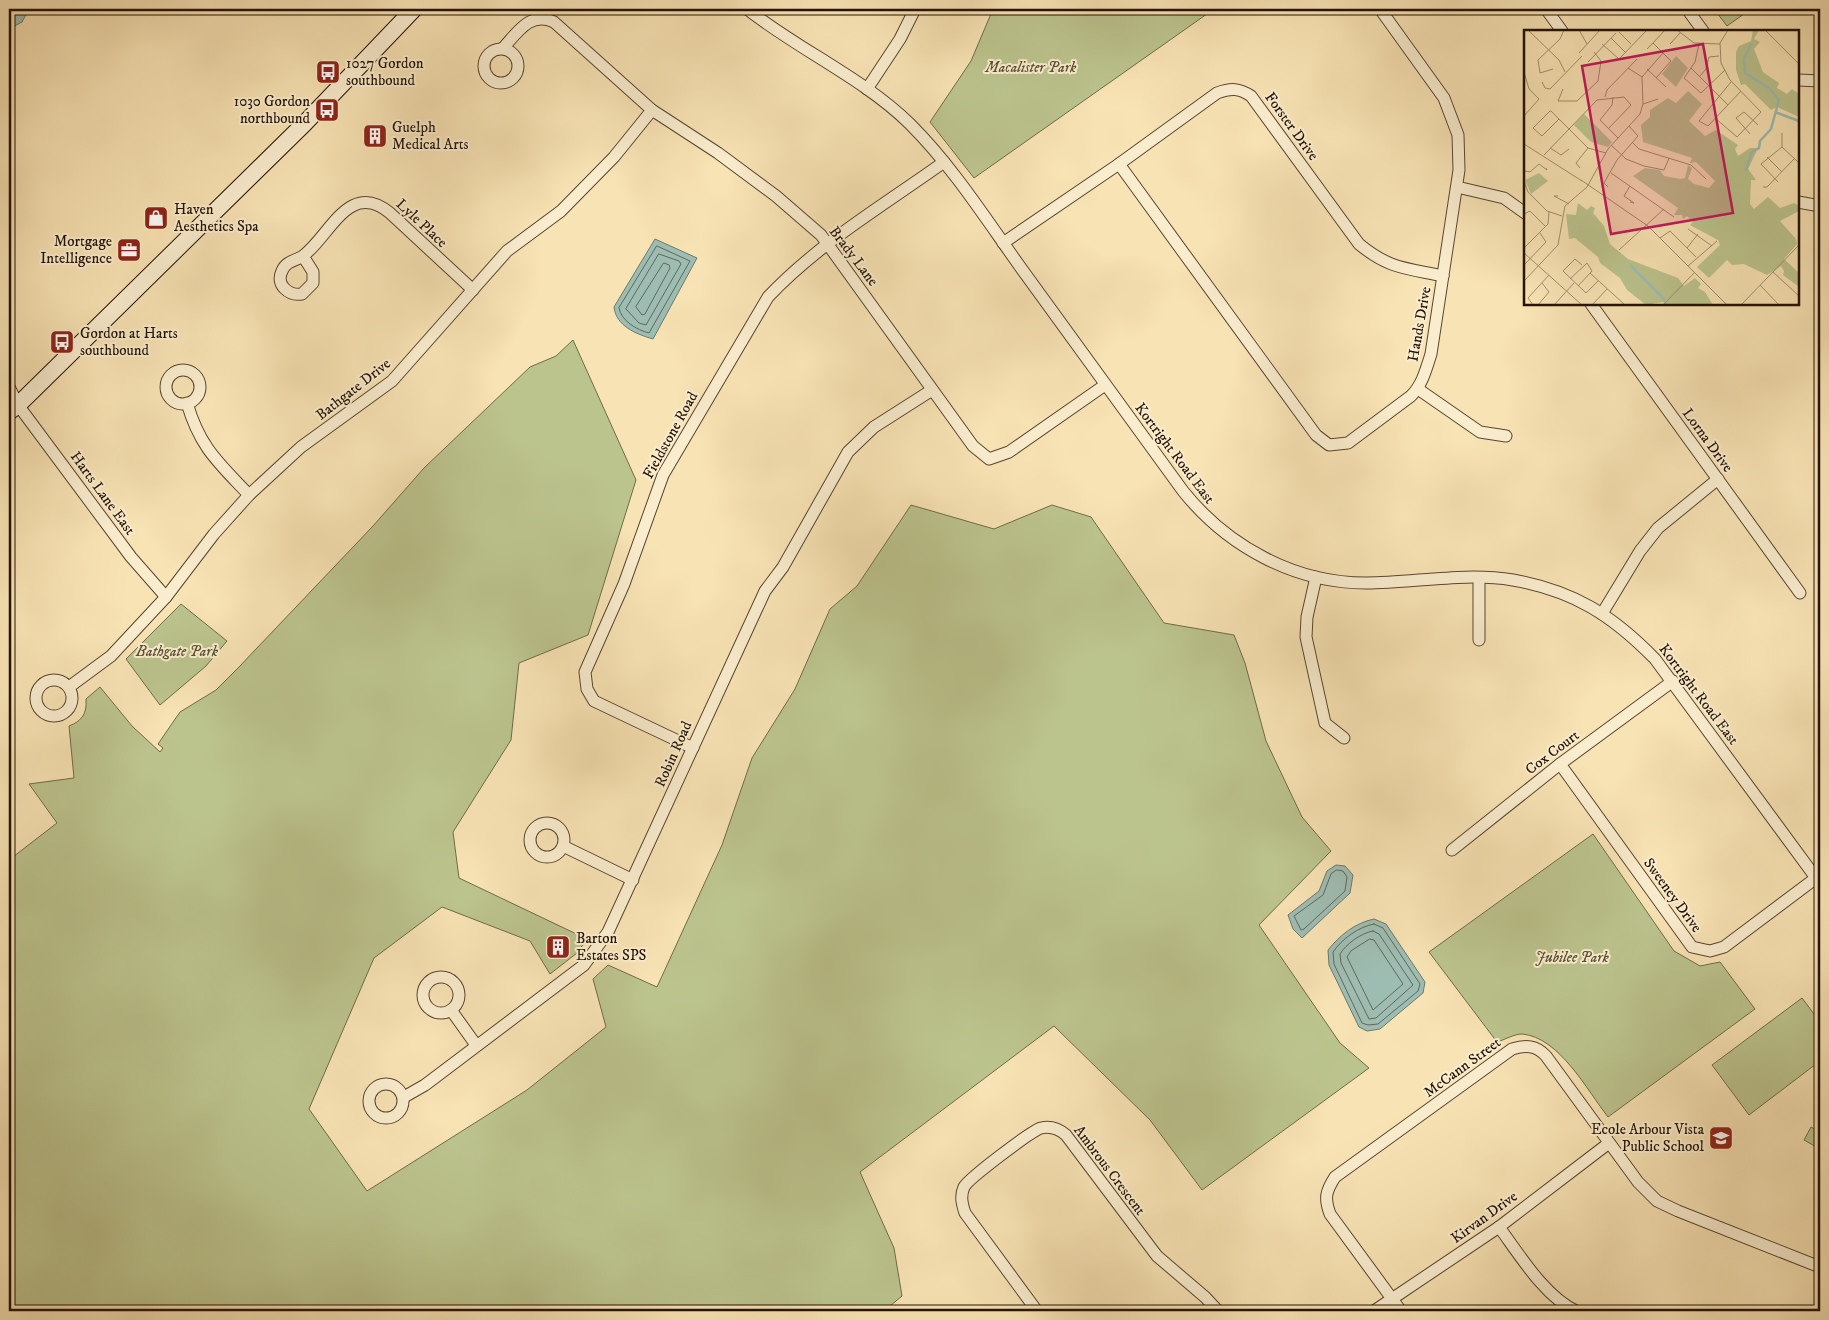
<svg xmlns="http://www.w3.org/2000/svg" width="1829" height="1320" viewBox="0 0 1829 1320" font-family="'IM FELL DW Pica',serif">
	<rect width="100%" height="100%" fill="#f8e3b4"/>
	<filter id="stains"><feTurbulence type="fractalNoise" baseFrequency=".004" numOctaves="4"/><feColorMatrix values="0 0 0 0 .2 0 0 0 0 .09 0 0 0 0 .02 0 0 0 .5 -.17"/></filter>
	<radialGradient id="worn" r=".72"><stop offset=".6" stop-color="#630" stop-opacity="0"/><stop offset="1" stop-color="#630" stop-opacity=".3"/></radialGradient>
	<g fill="#bcc48e" stroke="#706b48">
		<polygon points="993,9 1214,9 974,178 930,122 971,61"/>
		<polygon points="1714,9 1751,9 1727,26"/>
		<path d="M573,340L636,480L588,635L519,663L511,740L453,832L459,878L587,939L577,953L550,974L530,941L442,907L374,958L309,1109L367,1191L527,1090L606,1027L593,979L608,965L657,987L722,845L752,758L795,689L830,609L857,586L911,505L994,529L1052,505L1091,517L1164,623L1234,635L1245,663L1266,741L1302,817L1331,851L1259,925L1340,1043L1369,1068L1202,1190L1150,1120L1054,1026L860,1172L894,1248L902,1296L884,1311H9V860L57,823L29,784L74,778L69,726C82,721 87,714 86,699L100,687L132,726L160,752L163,748L158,744L180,712L216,690L238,668L373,526L424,468L530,367L556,356Z"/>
		<polygon points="181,604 227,641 206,666 160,705 126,659"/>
		<path d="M1593,834L1674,951L1700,966L1720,962L1755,1009L1608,1117C1587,1090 1559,1037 1522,1034C1514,1034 1504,1040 1497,1042L1429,952Z"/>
		<polygon points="1802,998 1820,1022 1820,1061 1749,1115 1712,1065"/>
		<polygon points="1811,1127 1820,1132 1820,1149 1804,1140"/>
	</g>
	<g fill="#9ebdb2" stroke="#6d796c">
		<polygon points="9,9 29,9 22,22 9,29"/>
		<path d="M655,239L697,258L653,339C636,334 616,326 614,307Z"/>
		<polygon points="1336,865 1345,866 1353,875 1350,893 1302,938 1293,929 1288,915 1319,891 1327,871"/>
		<path d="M1374,919L1386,924L1425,982L1423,993L1380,1029L1367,1031L1359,1027L1329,965L1328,950C1340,935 1355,923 1374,919Z"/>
	</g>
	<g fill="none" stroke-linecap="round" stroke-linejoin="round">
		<g stroke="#60685a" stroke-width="1">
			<path d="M657,246L690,261L649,333C637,330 621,321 619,308Z"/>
			<polygon points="659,254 679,261 681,264 646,325 639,323 626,309"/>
			<polygon points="664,263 669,265 670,268 645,314 642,315 636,307"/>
			<polygon points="1337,870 1343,871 1347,877 1345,891 1304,929 1301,930 1294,916 1323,895 1331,874"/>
			<path d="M1374,924L1383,928L1420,984L1418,991L1378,1024L1368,1025L1362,1023L1334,964L1333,952C1342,939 1358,927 1374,924Z"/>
			<path d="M1373,931L1379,934L1413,985L1376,1018L1369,1019L1341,963L1340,954C1346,944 1361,933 1373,931Z"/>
			<polygon points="1370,939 1374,940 1403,984 1373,1010 1347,957 1351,951"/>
		</g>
		<defs>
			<g id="minor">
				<path d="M747,9C799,50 863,78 910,124C953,167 986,219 1021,268C1075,342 1129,417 1183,491C1227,546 1294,583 1366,583C1414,583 1464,572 1513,580C1574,591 1612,615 1655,659L1816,878"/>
				<polyline points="1546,9 1562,31"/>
				<polyline points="1687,9 1703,31"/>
				<path d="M503,48C518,32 530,11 554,22L652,110L718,153L776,196L821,235L973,446L989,459L1009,452L1105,385"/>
				<circle cx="501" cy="66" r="17"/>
				<polyline points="1798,80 1820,81"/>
				<polyline points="867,89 900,39 915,9"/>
				<path d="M1119,164L1316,435L1329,445L1348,443L1411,396C1422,385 1426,370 1431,354L1459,170L1458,135L1444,98L1380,9"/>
				<polyline points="1457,187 1504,198 1525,213"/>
				<polyline points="1798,202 1820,206"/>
				<path d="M1003,243L1119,164L1217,93C1231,88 1239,88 1251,96L1359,244C1389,269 1406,268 1443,276"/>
				<path d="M303,256L313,272V283L302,294C289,296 275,285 282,271C286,261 295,261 303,256C330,236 349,179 390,213L473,290"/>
				<polyline points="1591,304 1800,593"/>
				<circle cx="183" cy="387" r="17"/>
				<polyline points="9,387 18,405 131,557 166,597"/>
				<polyline points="1418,389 1480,432 1506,436"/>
				<path d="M187,403C200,448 219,463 249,495"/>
				<polyline points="1316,577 1307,617 1306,637 1325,723 1344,738"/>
				<polyline points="1603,612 1640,551 1658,528 1718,479"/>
				<polyline points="1479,640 1479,578"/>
				<circle cx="54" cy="698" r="18"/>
				<polyline points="69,687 111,656 166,597 214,534 249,495 301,447 392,381 507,251 561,211 614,157 652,110"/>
				<path d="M693,748L594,701L587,689L585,672L624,584L663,475L768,297C819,243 884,205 944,162"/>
				<polyline points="1560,764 1692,947 1710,951 1724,947 1820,875"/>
				<circle cx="547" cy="840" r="17"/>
				<polyline points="563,846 633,880"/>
				<polyline points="1452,850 1560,764 1673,681"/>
				<circle cx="441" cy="995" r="18"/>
				<polyline points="451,1010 476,1045"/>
				<circle cx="386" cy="1101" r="17"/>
				<polyline points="404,1097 425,1085 584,965 608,932 765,591 783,567 848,452 874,427 932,390"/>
				<path d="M1499,1227C1519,1254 1545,1297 1576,1311"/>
				<path d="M1037,1311L965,1213C962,1204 960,1196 964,1187C968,1179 1031,1131 1041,1128C1050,1126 1059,1129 1066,1135L1157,1256L1205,1297L1218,1311"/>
				<polyline points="1374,1311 1499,1227 1609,1143"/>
				<path d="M1401,1311L1330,1214C1324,1198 1326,1191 1335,1177L1512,1049C1526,1045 1536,1045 1546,1056L1638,1182L1657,1201L1678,1211L1820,1267"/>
			</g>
			<polyline id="secondary" points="9,412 18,405 305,123 414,9"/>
		</defs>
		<use href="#minor" stroke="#58462f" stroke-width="13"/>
		<use href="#secondary" stroke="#231203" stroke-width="18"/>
		<use href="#minor" stroke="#faedce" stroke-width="11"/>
		<use href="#secondary" stroke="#faedce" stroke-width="16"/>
	</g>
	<defs>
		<symbol id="bus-square" viewBox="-11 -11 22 22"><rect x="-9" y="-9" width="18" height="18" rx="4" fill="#8f2418" stroke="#faedce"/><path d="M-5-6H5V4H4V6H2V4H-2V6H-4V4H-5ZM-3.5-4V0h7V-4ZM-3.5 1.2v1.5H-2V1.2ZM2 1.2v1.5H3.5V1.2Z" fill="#fff"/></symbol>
		<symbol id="building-square" viewBox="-11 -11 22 22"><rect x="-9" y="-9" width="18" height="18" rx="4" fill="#8f2418" stroke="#faedce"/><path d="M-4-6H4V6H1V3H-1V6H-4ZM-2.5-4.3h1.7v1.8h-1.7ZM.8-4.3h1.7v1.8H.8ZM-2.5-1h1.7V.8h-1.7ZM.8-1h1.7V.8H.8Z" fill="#fff"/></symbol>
		<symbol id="shop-square" viewBox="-11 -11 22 22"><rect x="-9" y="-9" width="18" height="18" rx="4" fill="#8f2418" stroke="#faedce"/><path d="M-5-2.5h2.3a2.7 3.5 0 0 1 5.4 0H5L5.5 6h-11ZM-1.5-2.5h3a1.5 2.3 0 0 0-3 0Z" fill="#fff"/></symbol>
		<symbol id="office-square" viewBox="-11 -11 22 22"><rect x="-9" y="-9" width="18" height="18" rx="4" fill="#8f2418" stroke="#faedce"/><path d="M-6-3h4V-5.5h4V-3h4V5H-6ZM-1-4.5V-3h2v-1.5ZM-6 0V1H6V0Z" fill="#fff"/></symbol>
		<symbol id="school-square" viewBox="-11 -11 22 22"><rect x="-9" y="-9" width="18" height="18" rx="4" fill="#8f2418" stroke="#faedce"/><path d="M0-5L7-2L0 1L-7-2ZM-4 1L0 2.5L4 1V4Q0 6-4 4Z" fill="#fff"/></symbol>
	</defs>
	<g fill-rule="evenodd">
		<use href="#bus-square" x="314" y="58" width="28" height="28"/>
		<use href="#bus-square" x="313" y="96" width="28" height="28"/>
		<use href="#building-square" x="361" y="122" width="28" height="28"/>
		<use href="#shop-square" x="142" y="204" width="28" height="28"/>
		<use href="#office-square" x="115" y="236" width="28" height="28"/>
		<use href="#bus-square" x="48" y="328" width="28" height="28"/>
		<use href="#building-square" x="544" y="933" width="28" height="28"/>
		<use href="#school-square" x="1707" y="1124" width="28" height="28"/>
	</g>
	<g text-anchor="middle" stroke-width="4" stroke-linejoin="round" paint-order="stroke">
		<g font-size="15" fill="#231203" stroke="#faedce" text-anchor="start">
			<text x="346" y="68">1027 Gordon<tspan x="346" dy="17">southbound</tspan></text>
			<text x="310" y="106" text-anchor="end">1030 Gordon<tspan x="310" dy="17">northbound</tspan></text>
			<text x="392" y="132">Guelph<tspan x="392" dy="17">Medical Arts</tspan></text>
			<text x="174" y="214">Haven<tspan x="174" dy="17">Aesthetics Spa</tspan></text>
			<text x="112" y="246" text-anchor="end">Mortgage<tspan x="112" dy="17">Intelligence</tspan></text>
			<text x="80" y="338">Gordon at Harts<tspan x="80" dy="17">southbound</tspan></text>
			<text x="576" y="943">Barton<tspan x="576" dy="17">Estates SPS</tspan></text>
			<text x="1704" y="1134" text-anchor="end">Ecole Arbour Vista<tspan x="1704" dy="17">Public School</tspan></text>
		</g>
		<g font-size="15" font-style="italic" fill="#595034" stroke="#faedce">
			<text x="1031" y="72">Macalister Park</text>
			<text x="177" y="656">Bathgate Park</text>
			<text x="1572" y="962">Jubilee Park</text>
		</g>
		<g font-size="15" fill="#231203" stroke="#faedce">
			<text transform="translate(1292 126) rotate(54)" y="5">Forster Drive</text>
			<text transform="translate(422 223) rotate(43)" y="5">Lyle Place</text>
			<text transform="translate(854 256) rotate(53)" y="5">Brady Lane</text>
			<text transform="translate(1419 324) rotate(-80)" y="5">Hands Drive</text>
			<text transform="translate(353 389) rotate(-38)" y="5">Bathgate Drive</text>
			<text transform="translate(670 435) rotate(-61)" y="5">Fieldstone Road</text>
			<text transform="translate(1708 440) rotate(54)" y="5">Lorna Drive</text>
			<text transform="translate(1175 453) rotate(53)" y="5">Kortright Road East</text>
			<text transform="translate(103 493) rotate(54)" y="5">Harts Lane East</text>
			<text transform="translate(1699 694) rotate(53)" y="5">Kortright Road East</text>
			<text transform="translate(1552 752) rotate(-37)" y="5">Cox Court</text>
			<text transform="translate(673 754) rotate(-66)" y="5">Robin Road</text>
			<text transform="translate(1673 895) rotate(54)" y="5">Sweeney Drive</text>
			<text transform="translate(1462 1067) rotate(-36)" y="5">McCann Street</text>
			<text transform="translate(1110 1170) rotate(53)" y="5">Ambrous Crescent</text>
			<text transform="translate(1484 1217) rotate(-36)" y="5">Kirvan Drive</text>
		</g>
	</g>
	<g transform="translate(1524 30)">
		<rect width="275" height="275" fill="#f8e3b4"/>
		<path d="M229,0H235L230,9L236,12L230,19L239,42L255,53L253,58L263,64L268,59L275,64V87L253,77L247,80L221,54L217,55L212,40V22L215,16L227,11ZM152,26L164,38L152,57L138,44ZM164,61L178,74L165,91L181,106L192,100L214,115L211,119L214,126L226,118H234L224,139L232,150H227L226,174L230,179L244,167L256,178L270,173L275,176V181L256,191L272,209L273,214L260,229L275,243V257L259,245L260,241L257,236L243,245L220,234L208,235L203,230L185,248L173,237L196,215L194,210L166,195L169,192L163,186L159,189L158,185H150L154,178L109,146L121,138L136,140L140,146L157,149L161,148L164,135L168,138L164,149L170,154L185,158L191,151L172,132L166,133L168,128L119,112L117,95L126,87V80L144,68L152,73ZM60,84L88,112L84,117L67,112L50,95ZM15,143L24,151L7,164L1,150ZM54,173L63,180L67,176L71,178L69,183L80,196L86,214L104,229L154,248L160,256L171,248L177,254L174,258L181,262L189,275H141L139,272L122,275L103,260L96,248L76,233L74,227L51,208L45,209L42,184L52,185Z" fill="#bcc48e"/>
		<path fill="none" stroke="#9ebdb2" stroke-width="2.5" d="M251,82L275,91M222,141L227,123L235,118L236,111L247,99L255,70L245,58L221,43L220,29L227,14M106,235L141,270"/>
		<path fill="none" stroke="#a38f6d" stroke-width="1" d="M4,0L35,30L41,42M55,0L63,14M153,0L170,13L196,14M241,0L275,34M95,2L107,14M87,8L101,22M149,11L146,14L156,3M129,13L141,0M78,14L95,29L123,0M175,14L171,32L160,48L177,63L201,40M123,19L129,13L147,31L132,48M55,23L76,0M64,32L92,3M104,38L118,47M167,38L204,75M29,39L16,43L14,30L36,9L40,0M123,39L142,57M0,42L5,59L15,69L0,86M176,46L182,39L185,27L195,26M18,52L21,58L26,59L58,26M207,52L175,91L184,96L217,61M39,59L34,71H53L74,51L77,31L70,22M81,67L83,60L113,29M89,67L88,75L76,90L94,108M119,74L134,69M191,88L213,107L237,82L206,50L197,33L196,13L204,0M35,89L18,106L9,98L26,81H27L64,118L82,123M226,104L212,88L220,82L234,95M108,112L115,119L167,135L182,149M0,114L58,151M87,115L102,129L120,136L140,140L145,128M258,117L274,132M26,118L37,125L45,119M20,125L73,70L100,67L107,75L84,99M243,127L258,142M56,138L52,133L64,118M1,141L6,142L15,134L23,140L22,138M87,143L150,187M57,150L124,196L203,275M0,151L4,162L23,181L38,186M254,152L237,134L258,117V103M84,157L80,153L93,130L114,106L105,96M239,157H243L270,129M34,166H30L45,174M106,172L110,173L100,166L106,156M0,184L6,181L22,197M164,199L188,216M136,208L146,201L172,227M0,218L24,194L25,182M163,218L174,204M95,220L140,179M0,223L58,275M0,235L22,212L16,203M58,235L51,229L39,241L62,263L74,251M164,236L193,211M249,242L275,266M66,243L101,275M46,249L63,233L68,241L54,256M0,251L34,215L41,176L63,157L84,119L116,84L119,74L118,47L139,23M236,255L255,275M9,275L4,268L25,245M14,275L25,262L18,253M30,275L50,253M68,275L83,259M139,275L170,243M217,275L275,215"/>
		<path fill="#c2185b" fill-opacity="0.15" stroke="#c2185b" stroke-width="2.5" d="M179,14L209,183L87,204L58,36Z"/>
		<rect width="275" height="275" fill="none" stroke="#231203" stroke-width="2.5"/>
	</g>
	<rect width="1829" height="1320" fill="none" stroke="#f8e3b4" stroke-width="30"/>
	<rect x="10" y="10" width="1809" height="1300" fill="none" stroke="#231203" stroke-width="2.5"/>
	<rect x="15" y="15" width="1799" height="1290" fill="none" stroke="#231203"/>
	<rect width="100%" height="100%" filter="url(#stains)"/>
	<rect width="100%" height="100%" fill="url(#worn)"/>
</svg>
